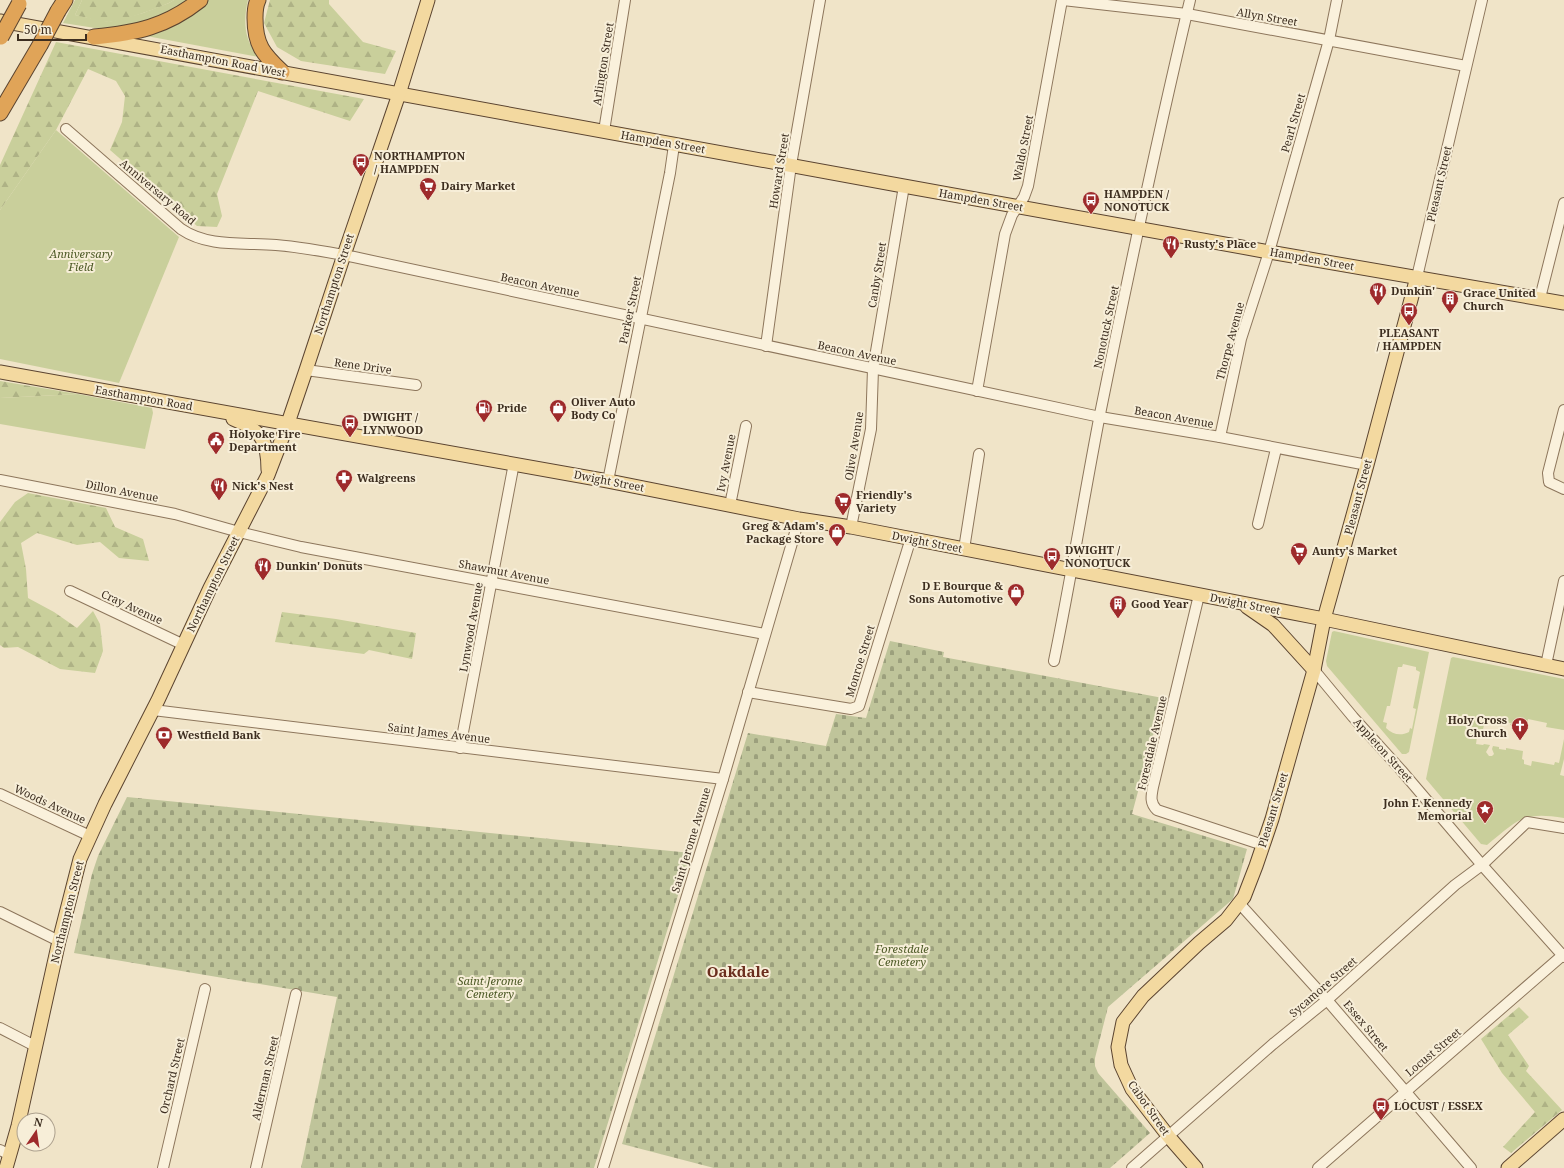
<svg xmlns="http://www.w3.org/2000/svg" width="1564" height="1168" viewBox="0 0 1564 1168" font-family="'Noto Serif',serif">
	<defs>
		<pattern id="forest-firs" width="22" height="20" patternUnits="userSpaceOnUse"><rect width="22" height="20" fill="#c9cf9b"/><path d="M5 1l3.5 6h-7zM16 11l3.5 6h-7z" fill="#aeb285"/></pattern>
		<pattern id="cemetery-stones" width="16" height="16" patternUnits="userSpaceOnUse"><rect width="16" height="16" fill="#bfc49a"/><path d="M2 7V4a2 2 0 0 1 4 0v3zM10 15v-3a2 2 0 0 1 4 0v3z" fill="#9ca07d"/></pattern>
	</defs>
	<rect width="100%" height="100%" fill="#f0e4c8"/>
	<g fill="#c9cf9b" fill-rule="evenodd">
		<polygon points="75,0 82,0 75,15 109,22 143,13 169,3 174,0 191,0 161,18 118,29 95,28 63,23"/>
		<path d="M207,0H248C243,21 244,41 259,57L141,35Z"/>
		<polygon points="56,130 179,237 119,383 0,359 0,210"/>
		<polygon points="78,394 152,408 153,413 145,449 0,424 0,398"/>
		<path d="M1334,631L1429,652L1409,752L1406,754H1402L1327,666L1326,661L1332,632ZM1403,664L1416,667V670L1420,672L1413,708L1416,709L1412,729L1410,728L1409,732C1401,736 1393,735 1386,728L1387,723L1383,722L1387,706H1390L1398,667H1402Z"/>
		<path d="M1453,657L1564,679V730L1546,727L1547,723L1528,719L1526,728L1510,725L1511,723L1504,722L1503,724L1488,721V718L1482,717L1480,724L1484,725L1481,738L1477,737L1476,744L1483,745L1484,744L1490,745L1486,752L1489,756H1492L1494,754L1492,749L1493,746L1499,747V749L1506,750V748L1523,751L1522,759L1524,760V764L1531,766L1532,761L1554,765L1555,762L1559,763L1564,739V759L1560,775L1564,776V818C1522,811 1518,820 1487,845L1481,844L1426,779L1451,658Z"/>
	</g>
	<g fill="url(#forest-firs)">
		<path d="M82,0H174C164,7 121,21 109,22C100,22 85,17 75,15Z"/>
		<polygon points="270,0 329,0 329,4 363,42 396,51 385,74 301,61 277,47 264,23"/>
		<polygon points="56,42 364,99 350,121 258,91 217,194 222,216 217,227 197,226 110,150 122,122 125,96 116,81 88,69 56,130 0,210 0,165"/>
		<polygon points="0,381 78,394 0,398"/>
		<polygon points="28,493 106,508 115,527 143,539 149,561 119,558 100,542 77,545 37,533 21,543 26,569 28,598 54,612 77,628 93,611 100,624 103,651 95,673 60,669 18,647 4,648 0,645 0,522 15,502"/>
		<polygon points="282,612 336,619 416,633 412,659 369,650 364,654 275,642"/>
		<polygon points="1519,1007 1529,1017 1508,1035 1529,1066 1526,1071 1562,1110 1511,1153 1503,1147 1535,1112 1502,1073 1481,1039"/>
	</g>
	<g fill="url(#cemetery-stones)">
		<polygon points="890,641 944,652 943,657 1163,698 1132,814 1247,849 1233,899 1108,1007 1095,1058 1095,1066 1098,1073 1150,1133 1110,1168 714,1168 622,1144 748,733 826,746 836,714 866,718"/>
		<polygon points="127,797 691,853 594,1168 301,1168 337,997 74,953 92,874 98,856"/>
	</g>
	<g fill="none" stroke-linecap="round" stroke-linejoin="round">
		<defs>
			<g id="minor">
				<polyline points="1063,0 1187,14 1466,66"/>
				<path d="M66,129L181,229C209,248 244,242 276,245C302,247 328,252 354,257L1100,417L1220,437L1367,465"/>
				<polyline points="604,131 625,0"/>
				<polyline points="1417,277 1482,0"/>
				<polyline points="1540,298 1564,203"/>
				<polyline points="766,346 791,165 820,0"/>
				<polyline points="306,370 416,385"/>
				<polyline points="977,391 1005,234 1012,215 1024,197 1028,186 1062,0"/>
				<polyline points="1564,410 1548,473 1549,482 1564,489"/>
				<polyline points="1220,437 1241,339 1269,252 1329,40 1337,0"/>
				<polyline points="0,480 175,514 239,532 301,547 765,634"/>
				<polyline points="608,481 670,173 674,145"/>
				<polyline points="730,505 746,426"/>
				<polyline points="1258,524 1276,449"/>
				<polyline points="851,527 871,429 873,369 904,186"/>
				<polyline points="964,549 979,454"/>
				<polyline points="70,591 184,645"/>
				<path d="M1199,595L1153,787C1151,797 1150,803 1157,810L1263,845"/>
				<path d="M1054,661C1071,579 1084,496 1100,414C1128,276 1157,138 1190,0"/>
				<polyline points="1546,665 1564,581"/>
				<polyline points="1314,670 1353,717 1401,770 1482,865 1564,957"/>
				<polyline points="748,692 851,709 859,706 911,538"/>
				<polyline points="153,710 723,779"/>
				<polyline points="460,748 514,463"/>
				<polyline points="0,794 90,836"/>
				<polyline points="1239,903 1327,1000 1471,1168"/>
				<polyline points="0,912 59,941"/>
				<polyline points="0,1028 35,1046"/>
				<polyline points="0,1150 10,1155"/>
				<polyline points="163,1168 205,989"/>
				<polyline points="256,1168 296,994"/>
				<polyline points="603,1168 723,779 799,519"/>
				<polyline points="1132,1168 1273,1044 1327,1000 1455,885 1482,865 1527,822 1564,828"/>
				<polyline points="1318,1168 1564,954"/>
			</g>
			<g id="major">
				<polyline points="0,21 898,185 1269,252 1564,303"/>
				<polyline points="0,372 608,481 799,519 851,527 1324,619 1564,669"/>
				<path d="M233,419C261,430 268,440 268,470"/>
				<polyline points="1247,607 1273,625 1314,670"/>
				<polyline points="6,1168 18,1126 59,941 80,859 105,804 158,700 210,588 268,475 288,423 306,370 344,255 399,94 428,0"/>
				<polyline points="1196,1168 1169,1137 1132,1089 1121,1065 1118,1047 1123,1022 1143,996 1199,943 1226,920 1244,897 1256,866 1272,819 1314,670 1324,619 1367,465 1417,277"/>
				<polyline points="1508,1168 1564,1119"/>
			</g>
			<g id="highway">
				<path d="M258,0C255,6 255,12 255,18C255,45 263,54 282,72"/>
				<polyline points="58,11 65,0"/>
				<path d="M94,37C136,33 166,27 200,0"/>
				<polyline points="0,113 40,45"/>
			</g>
		</defs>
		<use href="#minor" stroke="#8d765c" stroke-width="12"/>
		<use href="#major" stroke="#5b4430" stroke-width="15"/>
		<use href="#highway" stroke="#5b4430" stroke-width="17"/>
		<use href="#minor" stroke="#faf1dc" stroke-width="10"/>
		<use href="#major" stroke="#f3d9a0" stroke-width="13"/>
		<use href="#highway" stroke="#e0a458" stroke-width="15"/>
		<defs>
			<g id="highway-bridge">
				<polyline points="1,37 19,4"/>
				<polyline points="40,45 58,11"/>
			</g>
		</defs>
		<use href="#highway-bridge" stroke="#5b4430" stroke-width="17" stroke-linecap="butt"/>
		<use href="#highway-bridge" stroke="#e0a458" stroke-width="15"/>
	</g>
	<defs>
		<symbol id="bus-pin" viewBox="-11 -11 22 30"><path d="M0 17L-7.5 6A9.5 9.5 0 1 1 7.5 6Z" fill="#9e2a2b" stroke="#f7eed8"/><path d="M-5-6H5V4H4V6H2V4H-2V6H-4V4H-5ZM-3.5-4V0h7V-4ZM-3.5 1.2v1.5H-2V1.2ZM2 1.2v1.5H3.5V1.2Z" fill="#fff"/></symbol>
		<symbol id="supermarket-pin" viewBox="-11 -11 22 30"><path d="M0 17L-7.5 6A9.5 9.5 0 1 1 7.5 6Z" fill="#9e2a2b" stroke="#f7eed8"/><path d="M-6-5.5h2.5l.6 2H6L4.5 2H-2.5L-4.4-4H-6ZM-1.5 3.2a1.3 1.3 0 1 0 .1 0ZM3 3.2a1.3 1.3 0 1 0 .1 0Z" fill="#fff"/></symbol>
		<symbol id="restaurant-pin" viewBox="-11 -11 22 30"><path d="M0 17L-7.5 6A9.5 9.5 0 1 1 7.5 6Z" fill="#9e2a2b" stroke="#f7eed8"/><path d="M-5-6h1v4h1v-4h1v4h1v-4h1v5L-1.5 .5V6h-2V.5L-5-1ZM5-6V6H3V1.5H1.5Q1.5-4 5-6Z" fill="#fff"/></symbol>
		<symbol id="building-pin" viewBox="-11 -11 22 30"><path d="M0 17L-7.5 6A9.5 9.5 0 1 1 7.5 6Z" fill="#9e2a2b" stroke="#f7eed8"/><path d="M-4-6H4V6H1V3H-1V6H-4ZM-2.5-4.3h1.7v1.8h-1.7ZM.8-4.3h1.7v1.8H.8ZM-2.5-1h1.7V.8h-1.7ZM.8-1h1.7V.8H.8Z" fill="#fff"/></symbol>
		<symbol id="fuel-pin" viewBox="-11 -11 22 30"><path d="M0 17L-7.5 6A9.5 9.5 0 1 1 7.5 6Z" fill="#9e2a2b" stroke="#f7eed8"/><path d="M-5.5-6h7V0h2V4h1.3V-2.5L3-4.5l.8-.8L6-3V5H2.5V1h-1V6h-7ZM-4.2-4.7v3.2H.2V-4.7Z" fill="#fff"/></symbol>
		<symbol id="shop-pin" viewBox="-11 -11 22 30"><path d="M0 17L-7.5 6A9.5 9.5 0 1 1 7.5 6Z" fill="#9e2a2b" stroke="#f7eed8"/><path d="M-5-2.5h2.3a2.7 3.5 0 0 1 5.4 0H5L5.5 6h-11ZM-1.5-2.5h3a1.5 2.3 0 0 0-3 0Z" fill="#fff"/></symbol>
		<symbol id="civic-pin" viewBox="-11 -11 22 30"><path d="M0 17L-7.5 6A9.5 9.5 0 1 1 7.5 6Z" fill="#9e2a2b" stroke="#f7eed8"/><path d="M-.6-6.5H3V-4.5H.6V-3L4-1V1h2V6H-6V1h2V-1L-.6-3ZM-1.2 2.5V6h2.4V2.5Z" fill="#fff"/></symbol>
		<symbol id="pharmacy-pin" viewBox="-11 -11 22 30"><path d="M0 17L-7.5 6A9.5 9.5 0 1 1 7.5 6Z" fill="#9e2a2b" stroke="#f7eed8"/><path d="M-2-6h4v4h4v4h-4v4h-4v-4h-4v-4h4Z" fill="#fff"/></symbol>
		<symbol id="church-pin" viewBox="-11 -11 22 30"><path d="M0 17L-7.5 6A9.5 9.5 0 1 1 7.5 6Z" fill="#9e2a2b" stroke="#f7eed8"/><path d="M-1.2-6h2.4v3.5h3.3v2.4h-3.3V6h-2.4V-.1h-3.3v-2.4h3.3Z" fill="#fff"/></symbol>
		<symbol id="bank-pin" viewBox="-11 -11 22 30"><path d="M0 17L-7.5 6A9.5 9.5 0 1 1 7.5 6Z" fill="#9e2a2b" stroke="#f7eed8"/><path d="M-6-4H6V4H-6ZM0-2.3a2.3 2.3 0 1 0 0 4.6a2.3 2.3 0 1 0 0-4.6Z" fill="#fff"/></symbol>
		<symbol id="sight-pin" viewBox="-11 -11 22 30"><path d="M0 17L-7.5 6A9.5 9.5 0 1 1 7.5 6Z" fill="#9e2a2b" stroke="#f7eed8"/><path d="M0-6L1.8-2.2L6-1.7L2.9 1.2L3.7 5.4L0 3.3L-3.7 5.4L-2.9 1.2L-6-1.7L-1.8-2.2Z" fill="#fff"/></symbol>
	</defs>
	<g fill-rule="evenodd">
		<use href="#bus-pin" x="351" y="152" width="20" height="27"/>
		<use href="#supermarket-pin" x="418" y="176" width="20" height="27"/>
		<use href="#bus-pin" x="1081" y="190" width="20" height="27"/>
		<use href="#restaurant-pin" x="1161" y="234" width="20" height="27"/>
		<use href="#restaurant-pin" x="1368" y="281" width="20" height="27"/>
		<use href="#building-pin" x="1440" y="289" width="20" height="27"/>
		<use href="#bus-pin" x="1399" y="301" width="20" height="27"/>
		<use href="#fuel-pin" x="474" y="398" width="20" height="27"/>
		<use href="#shop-pin" x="548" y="398" width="20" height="27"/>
		<use href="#bus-pin" x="340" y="413" width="20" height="27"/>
		<use href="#civic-pin" x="206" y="430" width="20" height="27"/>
		<use href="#pharmacy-pin" x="334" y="468" width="20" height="27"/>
		<use href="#restaurant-pin" x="209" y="476" width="20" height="27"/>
		<use href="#supermarket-pin" x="833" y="491" width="20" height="27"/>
		<use href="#shop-pin" x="827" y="522" width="20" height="27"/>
		<use href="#supermarket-pin" x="1289" y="541" width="20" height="27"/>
		<use href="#bus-pin" x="1042" y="546" width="20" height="27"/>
		<use href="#restaurant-pin" x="253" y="556" width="20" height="27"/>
		<use href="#shop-pin" x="1006" y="582" width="20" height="27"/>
		<use href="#building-pin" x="1108" y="594" width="20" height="27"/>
		<use href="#church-pin" x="1510" y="716" width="20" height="27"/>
		<use href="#bank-pin" x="154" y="725" width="20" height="27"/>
		<use href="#sight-pin" x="1475" y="799" width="20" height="27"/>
		<use href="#bus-pin" x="1371" y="1096" width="20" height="27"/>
	</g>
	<g text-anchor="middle" stroke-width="4" stroke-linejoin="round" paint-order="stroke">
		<g font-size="11" fill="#3d2e20" stroke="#f7eed8">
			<text transform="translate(1267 17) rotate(10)" y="4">Allyn Street</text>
			<text transform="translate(223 61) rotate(11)" y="4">Easthampton Road West</text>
			<text transform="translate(603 64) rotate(-81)" y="4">Arlington Street</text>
			<text transform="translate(1293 123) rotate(-74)" y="4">Pearl Street</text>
			<text transform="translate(663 142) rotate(10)" y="4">Hampden Street</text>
			<text transform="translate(1023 148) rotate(-79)" y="4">Waldo Street</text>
			<text transform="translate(779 171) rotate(-81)" y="4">Howard Street</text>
			<text transform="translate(1439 184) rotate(-77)" y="4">Pleasant Street</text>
			<text transform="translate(158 192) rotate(40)" y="4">Anniversary Road</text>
			<text transform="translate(981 200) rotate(10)" y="4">Hampden Street</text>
			<text transform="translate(1312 259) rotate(10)" y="4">Hampden Street</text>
			<text transform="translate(877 275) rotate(-81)" y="4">Canby Street</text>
			<text transform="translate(334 284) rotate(-72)" y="4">Northampton Street</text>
			<text transform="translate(540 285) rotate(12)" y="4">Beacon Avenue</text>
			<text transform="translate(630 310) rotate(-78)" y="4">Parker Street</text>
			<text transform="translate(1106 327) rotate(-78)" y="4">Nonotuck Street</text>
			<text transform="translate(1230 341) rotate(-75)" y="4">Thorpe Avenue</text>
			<text transform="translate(857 353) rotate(12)" y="4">Beacon Avenue</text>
			<text transform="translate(363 366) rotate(8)" y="4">Rene Drive</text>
			<text transform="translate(144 398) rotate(10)" y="4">Easthampton Road</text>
			<text transform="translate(1174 417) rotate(10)" y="4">Beacon Avenue</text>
			<text transform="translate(854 446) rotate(-81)" y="4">Olive Avenue</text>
			<text transform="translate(726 463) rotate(-79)" y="4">Ivy Avenue</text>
			<text transform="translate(609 481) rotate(11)" y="4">Dwight Street</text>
			<text transform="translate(122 491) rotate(11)" y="4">Dillon Avenue</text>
			<text transform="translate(1358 497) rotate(-75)" y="4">Pleasant Street</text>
			<text transform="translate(927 542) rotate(11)" y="4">Dwight Street</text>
			<text transform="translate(504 572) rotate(11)" y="4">Shawmut Avenue</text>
			<text transform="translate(213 584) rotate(-64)" y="4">Northampton Street</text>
			<text transform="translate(1245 604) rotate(11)" y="4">Dwight Street</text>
			<text transform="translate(132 607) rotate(25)" y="4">Cray Avenue</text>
			<text transform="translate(471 627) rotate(-80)" y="4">Lynwood Avenue</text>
			<text transform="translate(860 661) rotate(-73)" y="4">Monroe Street</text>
			<text transform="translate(439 733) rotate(7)" y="4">Saint James Avenue</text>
			<text transform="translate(1152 743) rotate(-77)" y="4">Forestdale Avenue</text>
			<text transform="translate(1383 750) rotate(48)" y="4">Appleton Street</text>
			<text transform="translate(50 804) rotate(25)" y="4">Woods Avenue</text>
			<text transform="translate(1273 810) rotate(-73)" y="4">Pleasant Street</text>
			<text transform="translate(691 840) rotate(-73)" y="4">Saint Jerome Avenue</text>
			<text transform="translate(67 912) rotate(-76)" y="4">Northampton Street</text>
			<text transform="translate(1323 987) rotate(-41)" y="4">Sycamore Street</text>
			<text transform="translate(1366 1026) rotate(50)" y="4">Essex Street</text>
			<text transform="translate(1433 1052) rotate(-40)" y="4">Locust Street</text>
			<text transform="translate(172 1076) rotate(-77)" y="4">Orchard Street</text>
			<text transform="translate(265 1078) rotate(-77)" y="4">Alderman Street</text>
			<text transform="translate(1149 1108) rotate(55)" y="4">Cabot Street</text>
		</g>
		<g font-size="11" font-weight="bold" fill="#3d2e20" stroke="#f7eed8" text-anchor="start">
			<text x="374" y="160">NORTHAMPTON<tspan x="374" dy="13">/ HAMPDEN</tspan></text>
			<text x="441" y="190">Dairy Market</text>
			<text x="1104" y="198">HAMPDEN /<tspan x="1104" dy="13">NONOTUCK</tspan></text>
			<text x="1184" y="248">Rusty's Place</text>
			<text x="1391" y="295">Dunkin'</text>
			<text x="1463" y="297">Grace United<tspan x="1463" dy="13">Church</tspan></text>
			<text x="1409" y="337" text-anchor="middle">PLEASANT<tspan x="1409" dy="13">/ HAMPDEN</tspan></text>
			<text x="571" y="406">Oliver Auto<tspan x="571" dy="13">Body Co</tspan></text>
			<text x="497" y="412">Pride</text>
			<text x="363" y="421">DWIGHT /<tspan x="363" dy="13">LYNWOOD</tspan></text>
			<text x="229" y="438">Holyoke Fire<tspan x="229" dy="13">Department</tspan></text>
			<text x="357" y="482">Walgreens</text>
			<text x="232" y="490">Nick's Nest</text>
			<text x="856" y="499">Friendly's<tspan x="856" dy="13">Variety</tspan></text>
			<text x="824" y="530" text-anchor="end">Greg &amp; Adam's<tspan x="824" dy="13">Package Store</tspan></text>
			<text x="1065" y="554">DWIGHT /<tspan x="1065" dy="13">NONOTUCK</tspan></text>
			<text x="1312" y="555">Aunty's Market</text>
			<text x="276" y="570">Dunkin' Donuts</text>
			<text x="1003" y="590" text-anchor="end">D E Bourque &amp;<tspan x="1003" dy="13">Sons Automotive</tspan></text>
			<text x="1131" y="608">Good Year</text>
			<text x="1507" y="724" text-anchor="end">Holy Cross<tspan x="1507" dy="13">Church</tspan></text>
			<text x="177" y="739">Westfield Bank</text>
			<text x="1472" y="807" text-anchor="end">John F. Kennedy<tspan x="1472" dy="13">Memorial</tspan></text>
			<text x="1394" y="1110">LOCUST / ESSEX</text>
		</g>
		<g font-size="11" font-style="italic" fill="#4d5a26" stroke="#f7eed8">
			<text x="81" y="258">Anniversary<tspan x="81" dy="13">Field</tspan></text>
			<text x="902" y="953">Forestdale<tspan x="902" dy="13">Cemetery</tspan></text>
			<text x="490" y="985">Saint Jerome<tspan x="490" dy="13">Cemetery</tspan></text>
		</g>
		<g font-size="15" font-weight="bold" fill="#6b2e1e" stroke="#f7eed8">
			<text x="738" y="977">Oakdale</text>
		</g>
	</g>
	<g transform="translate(36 1132) rotate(13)"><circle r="19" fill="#f7eed8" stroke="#ada18e"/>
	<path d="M0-3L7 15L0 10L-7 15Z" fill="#9e2a2b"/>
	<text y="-6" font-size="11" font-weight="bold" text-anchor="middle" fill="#3d2e20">N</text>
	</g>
	<path d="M18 34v6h68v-6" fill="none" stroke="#3d2e20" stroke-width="2"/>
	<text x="24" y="34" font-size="12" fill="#3d2e20" stroke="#f7eed8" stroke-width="3" paint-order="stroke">50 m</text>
</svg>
